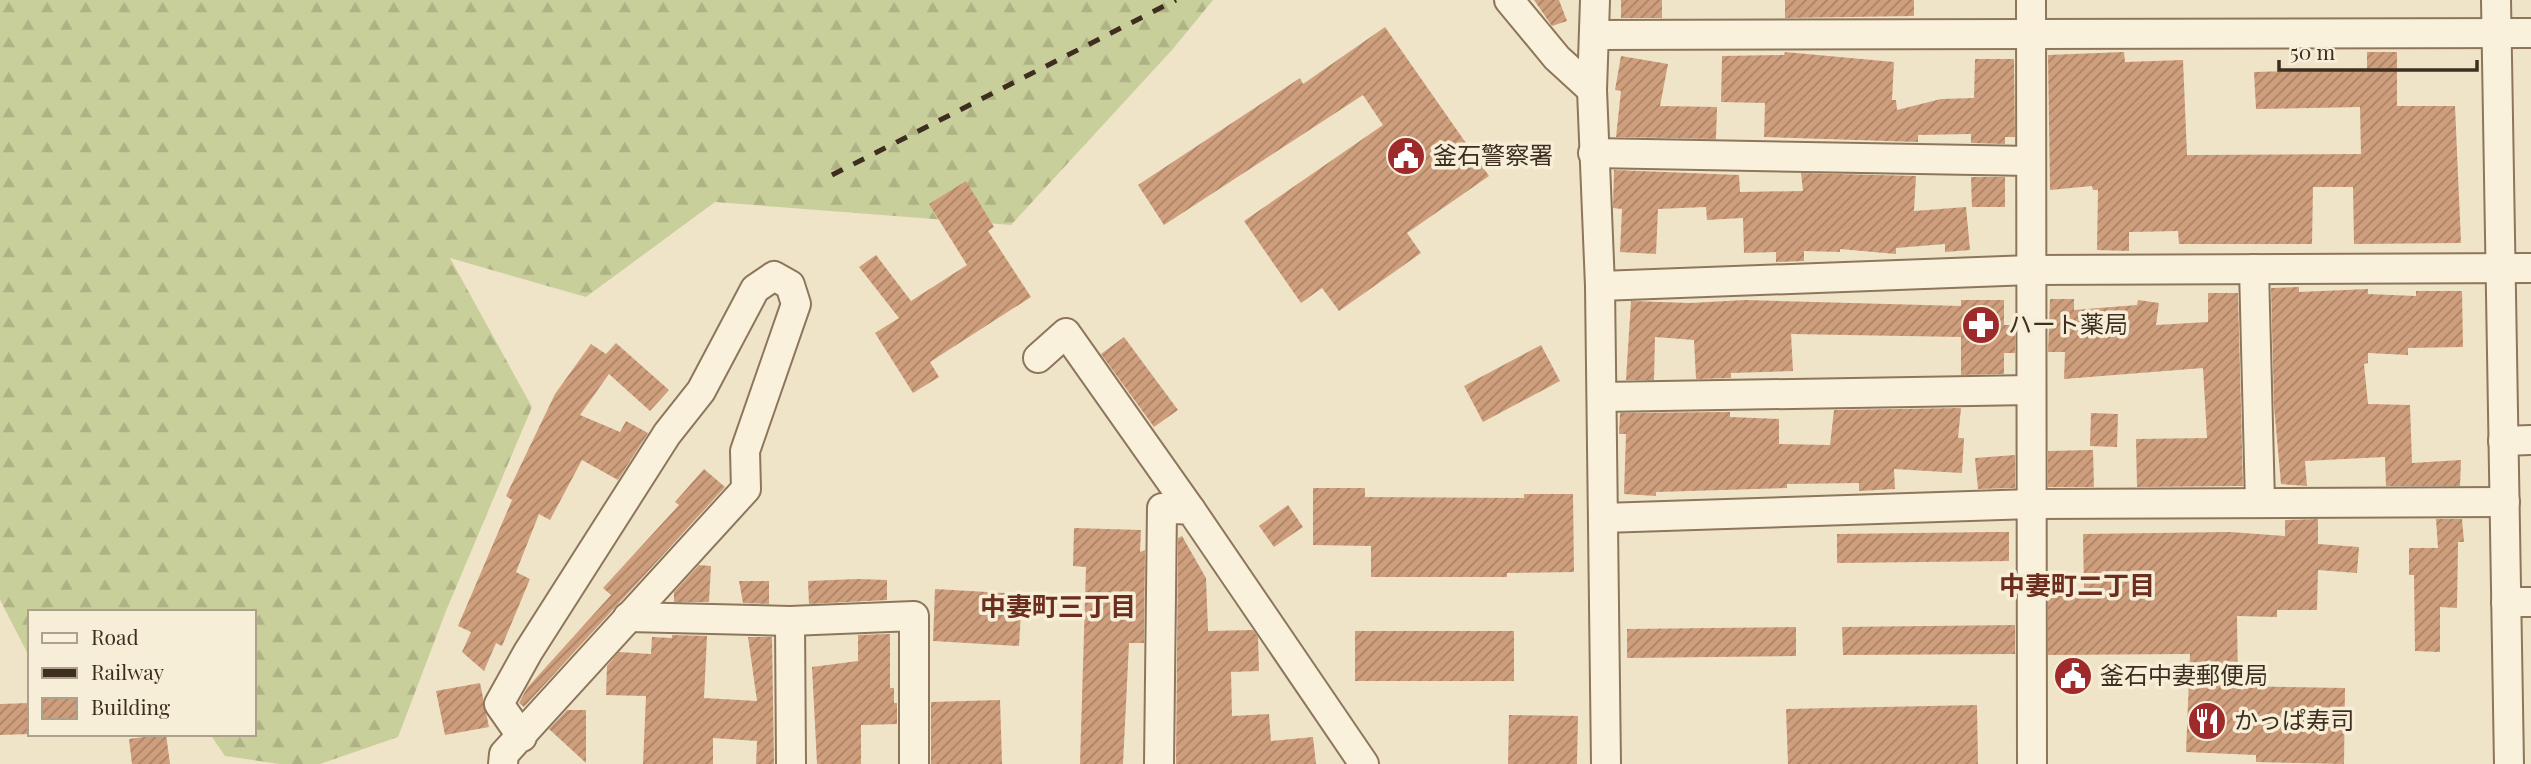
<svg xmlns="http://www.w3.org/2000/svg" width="2531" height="764" viewBox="0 0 2531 764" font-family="'Playfair Display','Noto Sans JP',serif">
	<defs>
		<pattern id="forest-firs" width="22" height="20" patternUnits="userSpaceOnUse" patternTransform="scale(1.75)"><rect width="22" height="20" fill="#c9cf9b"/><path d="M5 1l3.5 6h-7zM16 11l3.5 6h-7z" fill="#aeb285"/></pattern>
		<pattern id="building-hatch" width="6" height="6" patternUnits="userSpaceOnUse" patternTransform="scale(1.75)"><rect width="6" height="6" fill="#cf9f7d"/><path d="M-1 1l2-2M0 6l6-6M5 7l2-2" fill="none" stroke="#a98266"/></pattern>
	</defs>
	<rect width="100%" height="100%" fill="#f0e4c8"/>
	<polygon fill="url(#forest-firs)" points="0,0 1213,0 1172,50 1011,225 715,202 586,297 450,258 532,407 446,611 398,737 320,764 279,764 225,756 210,734 254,734 254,612 30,612 30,658 0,600"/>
	<g fill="url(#building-hatch)">
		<polygon points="1534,0 1559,0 1567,21 1552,26"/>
		<rect x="1621" y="0" width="41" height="18"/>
		<polygon points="1785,0 1914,0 1914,16 1785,18"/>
		<polygon points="1385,27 1489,176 1407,233 1421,253 1339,311 1322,288 1301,303 1244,221 1383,125 1363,95 1164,225 1138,185 1300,78 1303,84"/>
		<polygon points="1785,52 1894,62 1892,100 1896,100 1897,110 1941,99 1974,98 1975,59 2014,59 2015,137 2005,137 2005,144 1971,143 1971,134 1918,135 1918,142 1764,137 1765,103 1721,102 1722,56 1784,55"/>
		<polygon points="2124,52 2125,62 2183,60 2187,155 2361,154 2360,107 2256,109 2254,72 2367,69 2367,52 2397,52 2397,106 2455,106 2461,243 2354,244 2353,187 2313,187 2312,244 2179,244 2178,231 2129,232 2129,251 2097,250 2098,190 2093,190 2092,186 2050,190 2048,55"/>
		<polygon points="1621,56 1668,64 1660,106 1717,107 1716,139 1616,137 1621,91 1615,90"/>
		<polygon points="1614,170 1739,175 1740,192 1803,191 1801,173 1916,176 1914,211 1966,207 1970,250 1945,252 1945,244 1896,248 1896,254 1840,249 1840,252 1804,251 1804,261 1776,262 1776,252 1744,253 1743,218 1707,220 1706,207 1658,209 1656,254 1620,252 1622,209 1613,208"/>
		<polygon points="1971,177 2005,177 2005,207 1972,207"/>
		<polygon points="966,181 994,227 988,231 1031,297 930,362 939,377 913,393 875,333 899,318 859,267 876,255 911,301 967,265 929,204"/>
		<polygon points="2299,287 2299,292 2368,289 2368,294 2416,296 2416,291 2462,291 2463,347 2408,348 2408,355 2368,353 2368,363 2364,364 2368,404 2410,405 2412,463 2461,460 2460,486 2386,486 2385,457 2305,461 2307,486 2281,484 2274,406 2271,288"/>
		<polygon points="2208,293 2238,293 2243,486 2137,487 2136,439 2207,438 2203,368 2064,379 2065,352 2048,352 2050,299 2074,299 2074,310 2137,305 2138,300 2159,303 2156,325 2208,322"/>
		<polygon points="1745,300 1961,306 1961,300 2004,300 2004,325 2015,325 2015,353 2004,353 2004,374 1961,375 1961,337 1791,334 1793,371 1731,373 1731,378 1696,379 1694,340 1655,337 1654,380 1626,380 1631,301 1690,303"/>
		<polygon points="1124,337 1178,410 1154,427 1101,354"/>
		<polygon points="616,343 669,390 650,411 609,374 580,415 620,432 626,421 648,433 618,480 582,460 550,520 539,514 516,572 530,579 502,646 496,643 484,671 462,652 471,632 458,626 512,500 506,496 555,394 591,344 606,354"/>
		<polygon points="1541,345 1560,381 1483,422 1464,386"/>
		<polygon points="1961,408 1958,438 1964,438 1962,473 1894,469 1895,489 1859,491 1859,483 1787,484 1787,488 1656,492 1656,496 1624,494 1626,434 1619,434 1620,413 1730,412 1730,417 1779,419 1779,444 1830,445 1834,410"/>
		<polygon points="2091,413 2118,414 2117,447 2090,446"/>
		<polygon points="2093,450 2094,487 2048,487 2048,451"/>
		<polygon points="2015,455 2015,488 1978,489 1975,458"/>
		<polygon points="704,469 725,487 524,707 519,703 527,688 611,595 603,588 679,505 675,502"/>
		<polygon points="1313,488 1365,488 1365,497 1524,498 1524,494 1573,494 1574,572 1507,573 1507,577 1371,577 1371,546 1313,545"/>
		<polygon points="1288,505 1303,527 1274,547 1259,526"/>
		<polygon points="2318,519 2318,544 2359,547 2357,573 2318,570 2317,610 2277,610 2277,617 2237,616 2238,686 2345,688 2344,764 2256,762 2256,755 2186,752 2190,654 2048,655 2048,589 2084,589 2083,534 2230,532 2285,536 2285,520"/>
		<polygon points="2436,519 2462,519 2464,542 2458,542 2457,608 2440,607 2440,652 2415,651 2414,575 2409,575 2409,548 2438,548"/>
		<polygon points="1074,528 1141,530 1140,552 1145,550 1144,643 1129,643 1123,764 1080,764 1086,567 1073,566"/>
		<polygon points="1992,532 2009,532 2009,561 1837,563 1837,534"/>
		<polygon points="1182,536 1206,578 1208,631 1253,630 1258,637 1259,671 1231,672 1232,716 1269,714 1271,741 1313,737 1316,764 1176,764 1178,538"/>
		<polygon points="699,565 711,566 709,602 674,602 674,592"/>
		<polygon points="858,579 887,580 887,600 809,604 808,581"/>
		<polygon points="739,581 769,581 769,604 743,603"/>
		<polygon points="935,589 1022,594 1019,646 933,641"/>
		<polygon points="2015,625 2015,654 1843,655 1842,627"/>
		<polygon points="1796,627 1796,656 1627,658 1627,629"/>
		<rect x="1355" y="631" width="159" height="50"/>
		<polygon points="890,634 890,688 894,688 894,703 897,703 897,724 861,725 861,764 817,764 812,667 858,661 858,635"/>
		<polygon points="672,635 707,636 704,698 757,701 748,637 772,637 774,764 756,764 757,741 713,738 713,764 643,764 646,696 606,695 607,666 619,652 651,654 652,637 672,638"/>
		<polygon points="480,683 489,727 445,735 436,691"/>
		<polygon points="1000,700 1002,764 931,764 931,702"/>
		<polygon points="30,703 30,734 0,735 0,704"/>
		<polygon points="1977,705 1978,764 1788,764 1786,709"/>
		<polygon points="567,710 586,710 586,763 549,729"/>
		<polygon points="1509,715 1578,716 1577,764 1508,764"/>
		<polygon points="166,734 170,764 132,764 129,739"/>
	</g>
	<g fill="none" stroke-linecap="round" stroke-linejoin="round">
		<defs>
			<g id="minor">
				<polyline points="1509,0 1557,58 1592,90"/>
				<polyline points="1595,0 1592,90 1600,286 1606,764"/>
				<polyline points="2031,0 2032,764"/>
				<polyline points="2496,0 2509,764"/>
				<polyline points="1594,35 2531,33"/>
				<polyline points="1593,153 2031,161"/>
				<polyline points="2254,269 2260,503"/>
				<polyline points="1600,286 2031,270 2531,268"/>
				<polyline points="1038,358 1066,333 1191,510"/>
				<polyline points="1602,397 2031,390"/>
				<polyline points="2503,441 2531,440"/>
				<polyline points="1603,518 2032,504 2505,502"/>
				<polyline points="2506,602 2531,602"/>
				<polyline points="628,617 790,621 914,616 914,764"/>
				<polyline points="790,621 791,764"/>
				<polyline points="503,764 504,754 746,489 745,451 796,304 790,285 774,276 755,289 701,391 667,434 528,652 499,704 522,737"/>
				<polyline points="1159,764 1162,508 1191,510 1364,764"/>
			</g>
		</defs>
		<use href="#minor" stroke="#8d765c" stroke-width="32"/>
		<use href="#minor" stroke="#faf1dc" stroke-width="28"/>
		<polyline stroke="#3d2e20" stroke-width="5" stroke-dasharray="12 12" stroke-linecap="butt" points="832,175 1176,0"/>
	</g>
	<defs>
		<symbol id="civic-disc" viewBox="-11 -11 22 22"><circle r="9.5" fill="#9e2a2b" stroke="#f7eed8"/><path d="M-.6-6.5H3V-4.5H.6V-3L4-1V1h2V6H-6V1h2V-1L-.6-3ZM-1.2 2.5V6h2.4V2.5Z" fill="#fff"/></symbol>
		<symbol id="pharmacy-disc" viewBox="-11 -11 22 22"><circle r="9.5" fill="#9e2a2b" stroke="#f7eed8"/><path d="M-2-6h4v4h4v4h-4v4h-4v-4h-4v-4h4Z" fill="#fff"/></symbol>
		<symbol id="restaurant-disc" viewBox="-11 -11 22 22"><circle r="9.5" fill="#9e2a2b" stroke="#f7eed8"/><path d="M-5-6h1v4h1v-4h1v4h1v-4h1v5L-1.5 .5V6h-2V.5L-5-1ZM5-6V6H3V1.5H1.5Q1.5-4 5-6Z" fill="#fff"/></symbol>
	</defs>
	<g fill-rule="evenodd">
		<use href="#civic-disc" x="1384" y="134" width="44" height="44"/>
		<use href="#pharmacy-disc" x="1959" y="303" width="44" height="44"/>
		<use href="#civic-disc" x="2051" y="654" width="44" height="44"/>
		<use href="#restaurant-disc" x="2185" y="699" width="44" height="44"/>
	</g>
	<g text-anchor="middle" stroke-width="7" stroke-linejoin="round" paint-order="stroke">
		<g font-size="24" fill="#3d2e20" stroke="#f7eed8" text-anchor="start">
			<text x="1433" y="164">釜石警察署</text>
			<text x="2008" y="333">ハート薬局</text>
			<text x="2100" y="684">釜石中妻郵便局</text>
			<text x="2234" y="729">かっぱ寿司</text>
		</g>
		<g font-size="26" font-weight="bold" fill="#6b2e1e" stroke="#f7eed8">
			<text x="2077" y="595">中妻町二丁目</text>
			<text x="1058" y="616">中妻町三丁目</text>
		</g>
	</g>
	<rect x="28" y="610" width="228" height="126" fill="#f7eed8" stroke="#ada18e" stroke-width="2"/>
	<rect x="42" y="633" width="35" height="10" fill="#faf1dc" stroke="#ada18e" stroke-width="2"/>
	<text x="91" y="645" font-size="21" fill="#3d2e20">Road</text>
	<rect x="42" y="668" width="35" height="10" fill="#3d2e20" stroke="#ada18e" stroke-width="2"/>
	<text x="91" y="680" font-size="21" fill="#3d2e20">Railway</text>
	<rect x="42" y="698" width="35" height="21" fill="url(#building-hatch)" stroke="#ada18e" stroke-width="2"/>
	<text x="91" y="715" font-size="21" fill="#3d2e20">Building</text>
	<path d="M2279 60v10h198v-10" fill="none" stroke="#3d2e20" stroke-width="3.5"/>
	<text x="2290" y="60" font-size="21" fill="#3d2e20" stroke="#f7eed8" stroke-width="5" paint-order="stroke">50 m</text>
</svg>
